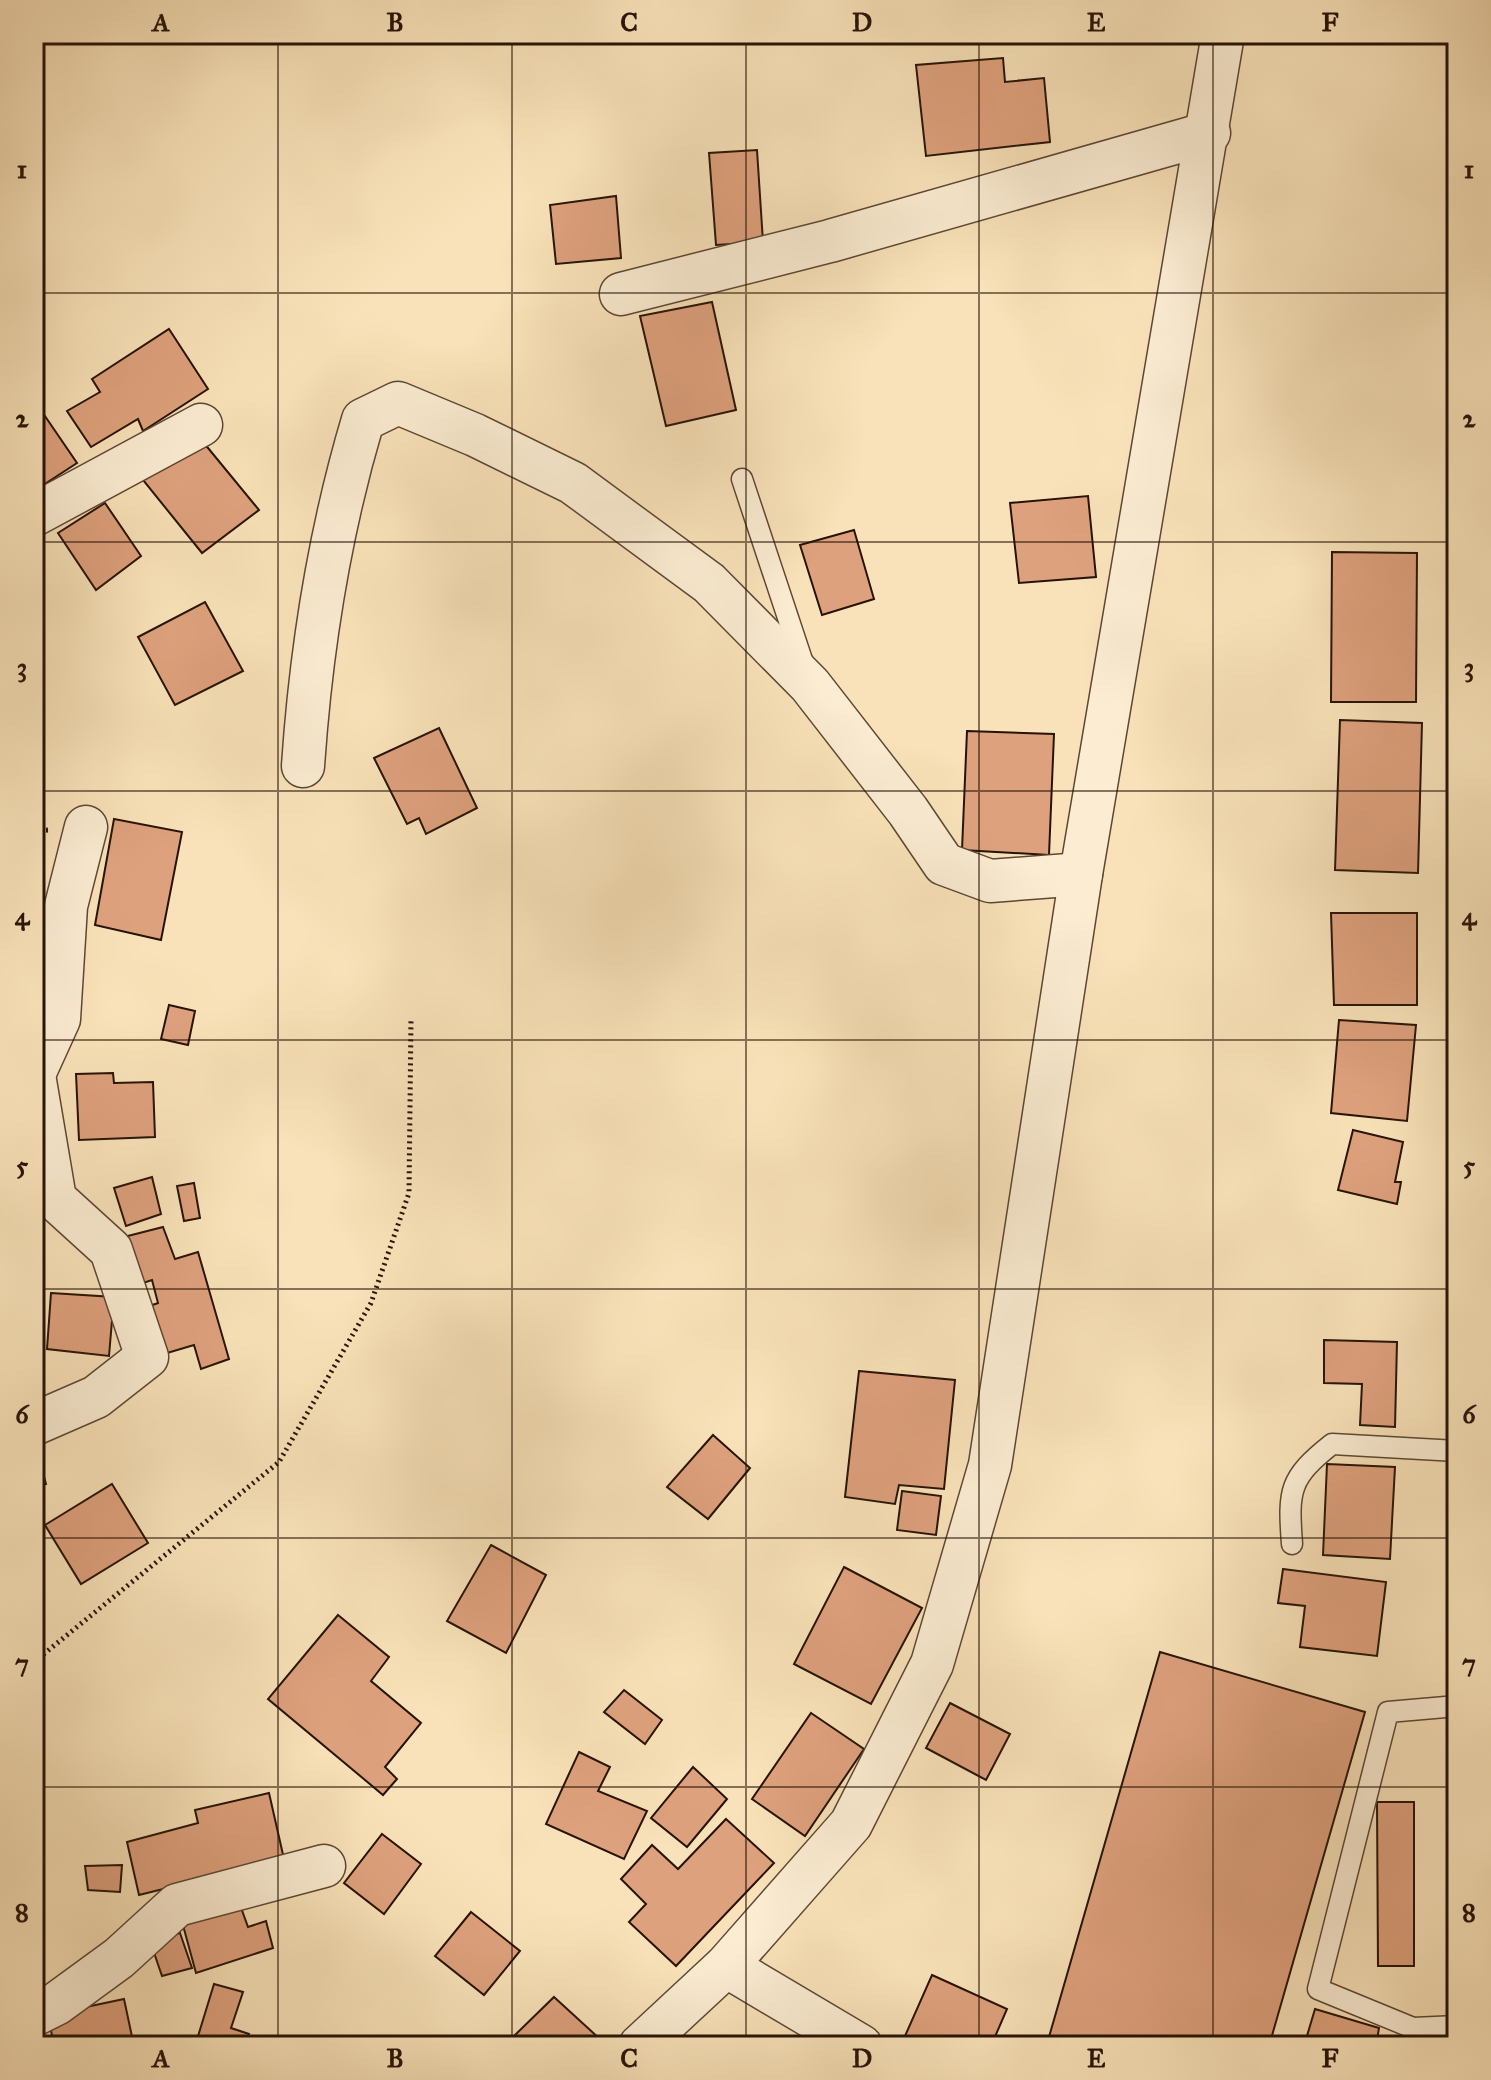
<svg xmlns="http://www.w3.org/2000/svg" width="1491" height="2080" viewBox="0 0 1491 2080" font-family="'IM FELL Great Primer',serif">
	<rect width="100%" height="100%" fill="#f9e2b9"/>
	<filter id="stains"><feTurbulence type="fractalNoise" baseFrequency=".0025" numOctaves="4"/><feColorMatrix values="0 0 0 0 .2 0 0 0 0 .09 0 0 0 0 .02 0 0 0 .5 -.17"/></filter>
	<radialGradient id="worn" r=".72"><stop offset=".6" stop-color="#630" stop-opacity="0"/><stop offset="1" stop-color="#630" stop-opacity=".3"/></radialGradient>
	<g fill="#dea17d" stroke="#271306" stroke-width="2">
		<polygon points="1003,58 1005,82 1044,78 1050,142 926,156 916,65"/>
		<polygon points="757,150 763,242 716,245 709,153"/>
		<polygon points="616,196 621,258 556,264 550,205"/>
		<polygon points="712,302 736,410 666,426 640,316"/>
		<polygon points="169,329 208,389 143,431 138,419 91,447 67,411 100,392 92,379"/>
		<polygon points="34,400 77,463 34,491"/>
		<polygon points="199,437 259,510 202,553 143,480"/>
		<polygon points="1088,496 1096,577 1019,583 1010,503"/>
		<polygon points="105,503 141,556 96,590 58,533"/>
		<polygon points="854,530 874,599 822,615 800,545"/>
		<polygon points="1332,552 1417,553 1416,702 1331,702"/>
		<polygon points="205,602 243,671 175,705 138,637"/>
		<polygon points="1340,720 1422,723 1418,873 1335,870"/>
		<polygon points="439,728 477,808 426,834 419,818 407,824 374,758"/>
		<polygon points="967,731 1054,734 1049,855 962,850"/>
		<polygon points="114,819 182,832 161,940 95,925"/>
		<polygon points="1331,913 1417,913 1417,1005 1334,1005"/>
		<polygon points="169,1005 195,1011 188,1045 161,1039"/>
		<polygon points="1339,1020 1416,1025 1407,1121 1331,1113"/>
		<polygon points="113,1073 114,1083 153,1082 155,1137 79,1140 76,1074"/>
		<polygon points="1353,1130 1403,1142 1395,1182 1401,1182 1397,1204 1338,1190"/>
		<polygon points="152,1177 161,1214 126,1226 114,1188"/>
		<polygon points="194,1183 200,1218 184,1221 177,1186"/>
		<polygon points="163,1227 175,1259 198,1252 229,1359 201,1369 194,1345 157,1356 144,1308 158,1303 152,1280 134,1286 120,1238"/>
		<polygon points="51,1293 114,1297 109,1356 47,1349"/>
		<polygon points="1324,1340 1397,1342 1395,1427 1360,1425 1362,1384 1324,1383"/>
		<polygon points="859,1371 955,1380 944,1489 899,1485 895,1504 845,1497"/>
		<polygon points="713,1435 750,1468 708,1519 667,1487"/>
		<polygon points="39,1458 46,1484 34,1487 34,1459"/>
		<polygon points="1327,1464 1395,1467 1390,1559 1323,1555"/>
		<polygon points="112,1484 148,1543 81,1584 45,1525"/>
		<polygon points="902,1491 941,1496 936,1535 897,1530"/>
		<polygon points="491,1545 546,1575 506,1653 447,1621"/>
		<polygon points="844,1567 922,1608 871,1704 794,1664"/>
		<polygon points="1283,1569 1386,1582 1377,1656 1300,1647 1305,1606 1278,1603"/>
		<polygon points="338,1615 389,1657 371,1681 421,1723 385,1767 397,1779 383,1795 268,1699"/>
		<polygon points="1160,1652 1365,1712 1269,2046 1082,2046 1049,2037"/>
		<polygon points="624,1690 662,1720 645,1744 604,1712"/>
		<polygon points="950,1703 1010,1734 986,1780 926,1748"/>
		<polygon points="811,1713 864,1749 805,1836 752,1799"/>
		<polygon points="579,1752 610,1767 598,1791 647,1811 624,1859 546,1824"/>
		<polygon points="693,1767 727,1799 687,1847 651,1818"/>
		<polygon points="269,1793 284,1859 139,1895 127,1842 198,1823 195,1810"/>
		<polygon points="1377,1802 1414,1802 1414,1966 1378,1966"/>
		<polygon points="726,1819 774,1863 676,1966 629,1922 646,1904 621,1879 652,1845 678,1869"/>
		<polygon points="382,1834 421,1864 384,1914 344,1883"/>
		<polygon points="122,1865 120,1892 88,1890 85,1866"/>
		<polygon points="239,1902 248,1927 266,1921 273,1948 196,1973 181,1918"/>
		<polygon points="471,1912 520,1951 484,1995 435,1956"/>
		<polygon points="180,1933 192,1968 162,1976 150,1941"/>
		<polygon points="932,1975 1007,2009 991,2046 928,2046 905,2036"/>
		<polygon points="214,1984 243,1992 231,2028 249,2034 245,2046 195,2046"/>
		<polygon points="554,1997 601,2040 595,2046 525,2046 514,2036"/>
		<polygon points="124,1999 134,2046 177,2037 179,2046 54,2046 48,2015"/>
		<polygon points="1315,2009 1379,2028 1376,2046 1304,2046"/>
	</g>
	<g fill="none" stroke-linecap="round" stroke-linejoin="round">
		<defs>
			<g id="service">
				<polyline points="742,479 804,666"/>
				<path d="M1292,1544C1288,1490 1289,1478 1332,1444L1457,1451"/>
				<polyline points="1457,1706 1388,1712 1318,1989 1413,2028 1457,2026"/>
			</g>
			<g id="minor">
				<polyline points="621,294 830,241 1209,133"/>
				<polyline points="34,515 201,425"/>
				<path d="M303,766C311,648 329,534 363,420L398,403L475,435L573,483L709,583L810,685L908,811L944,864L990,881L1081,874"/>
				<polyline points="34,1074 59,1019 66,906 86,827"/>
				<polyline points="34,1075 55,1199 111,1250 147,1357 96,1397 34,1424"/>
				<polyline points="726,1966 861,2046"/>
				<polyline points="34,2015 56,2004 119,1958 177,1905 324,1866"/>
				<polyline points="640,2046 726,1966 851,1824 932,1664 990,1465 1081,874 1223,34"/>
			</g>
		</defs>
		<use href="#service" stroke="#5c4733" stroke-width="23"/>
		<use href="#minor" stroke="#5c4733" stroke-width="45"/>
		<g stroke="#271306" stroke-width="5" stroke-dasharray="2 4" stroke-linecap="butt">
			<polyline points="34,831 49,830"/>
			<polyline points="34,1662 279,1462 371,1303 409,1193 411,1019"/>
		</g>
		<use href="#service" stroke="#fbecd2" stroke-width="20"/>
		<use href="#minor" stroke="#fbecd2" stroke-width="42"/>
	</g>
	<path fill="none" stroke="#271306" stroke-width="2" stroke-opacity="0.55" d="M278,34V2046M512,34V2046M746,34V2046M979,34V2046M1213,34V2046M34,293H1457M34,542H1457M34,791H1457M34,1040H1457M34,1289H1457M34,1538H1457M34,1787H1457"/>
	<rect width="1491" height="2080" fill="none" stroke="#f9e2b9" stroke-width="88"/>
	<rect x="44" y="44" width="1403" height="1992" fill="none" stroke="#271306" stroke-width="3"/>
	<g font-size="26" text-anchor="middle" font-weight="bold" fill="#271306">
		<text x="161" y="31">A</text>
		<text x="395" y="31">B</text>
		<text x="629" y="31">C</text>
		<text x="862" y="31">D</text>
		<text x="1096" y="31">E</text>
		<text x="1330" y="31">F</text>
		<text x="22" y="178">1</text>
		<text x="1469" y="178">1</text>
		<text x="22" y="427">2</text>
		<text x="1469" y="427">2</text>
		<text x="22" y="676">3</text>
		<text x="1469" y="676">3</text>
		<text x="22" y="925">4</text>
		<text x="1469" y="925">4</text>
		<text x="22" y="1174">5</text>
		<text x="1469" y="1174">5</text>
		<text x="22" y="1423">6</text>
		<text x="1469" y="1423">6</text>
		<text x="22" y="1672">7</text>
		<text x="1469" y="1672">7</text>
		<text x="22" y="1921">8</text>
		<text x="1469" y="1921">8</text>
		<text x="161" y="2067">A</text>
		<text x="395" y="2067">B</text>
		<text x="629" y="2067">C</text>
		<text x="862" y="2067">D</text>
		<text x="1096" y="2067">E</text>
		<text x="1330" y="2067">F</text>
	</g>
	<rect width="100%" height="100%" filter="url(#stains)"/>
	<rect width="100%" height="100%" fill="url(#worn)"/>
</svg>
